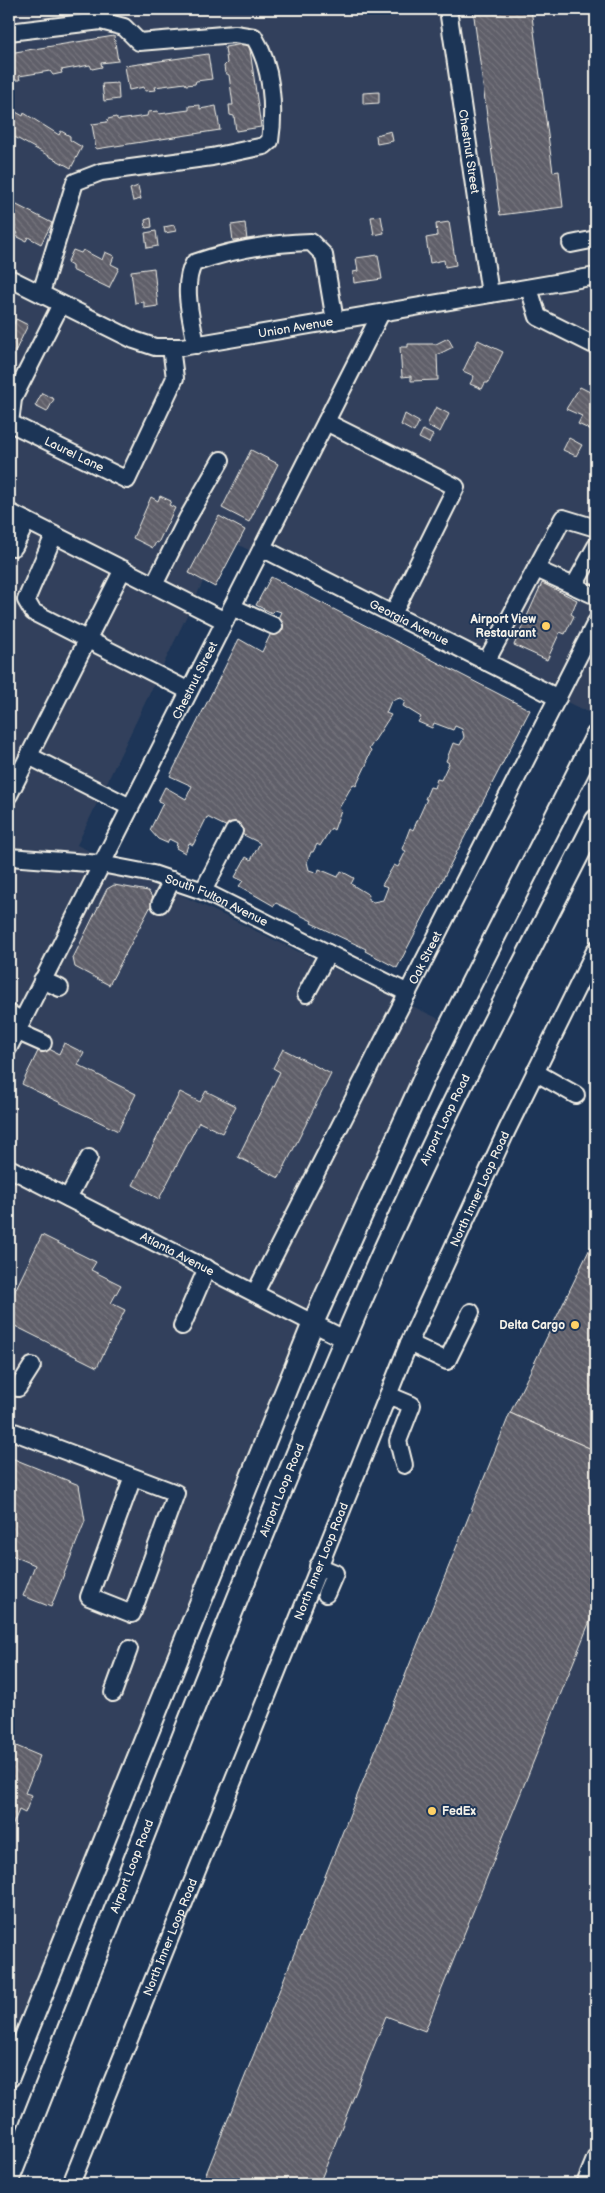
<svg xmlns="http://www.w3.org/2000/svg" width="605" height="2193" viewBox="0 0 605 2193" font-family="'Balsamiq Sans',sans-serif">
	<defs>
		<pattern id="building-back-hatch" width="6" height="6" patternUnits="userSpaceOnUse" patternTransform="scale(1.25)"><rect width="6" height="6" fill="#5f5e69"/><path d="M-1 5l2 2M0 0l6 6M5-1l2 2" fill="none" stroke="#77767e"/></pattern>
	</defs>
	<rect width="100%" height="100%" fill="#1d3557"/>
	<filter id="ink" filterUnits="userSpaceOnUse"><feTurbulence type="fractalNoise" baseFrequency=".02" numOctaves="2"/><feDisplacementMap in="SourceGraphic" scale="10" xChannelSelector="R" yChannelSelector="G"/><feConvolveMatrix kernelMatrix="1 2 1 2 8 2 1 2 1" color-interpolation-filters="sRGB"/></filter>
	<g filter="url(#ink)">
		<g fill="#31415c">
			<polygon points="9,9 596,9 596,716 224,538 77,845 458,1028 338,1276 90,1859 9,2041"/>
			<polygon points="596,1235 596,2184 202,2184 510,1413"/>
		</g>
		<g fill="url(#building-back-hatch)" stroke="#f4f1e8" fill-rule="evenodd">
			<polygon points="473,9 531,9 553,172 559,171 563,207 500,215"/>
			<polygon points="114,36 118,61 101,63 102,67 92,69 90,65 61,70 62,73 53,75 50,71 19,76 20,80 9,80 9,53"/>
			<polygon points="249,43 261,127 236,131 234,116 230,115 229,105 233,105 229,75 225,73 224,66 227,63 225,47"/>
			<polygon points="208,54 212,79 196,81 195,84 186,85 185,83 155,87 156,90 145,91 144,87 129,90 125,66"/>
			<polygon points="118,83 119,99 104,101 102,84"/>
			<polygon points="379,92 379,103 363,104 363,93"/>
			<polygon points="200,105 200,109 216,106 220,130 96,149 92,124 107,122 108,119 116,117 118,120 147,116 148,112 158,111 159,114 189,110 189,106"/>
			<polygon points="9,108 23,116 24,113 59,135 61,131 70,136 70,140 82,147 71,168 9,134"/>
			<polygon points="391,131 393,141 377,144 376,135"/>
			<polygon points="138,186 141,199 133,201 130,189"/>
			<polygon points="9,201 52,223 41,244 28,237 26,241 16,236 18,233 9,228"/>
			<polygon points="381,216 384,233 374,235 371,217"/>
			<polygon points="151,218 152,227 146,228 145,220"/>
			<polygon points="449,222 456,265 445,267 444,260 430,263 426,238 437,236 436,224"/>
			<polygon points="245,223 247,240 233,241 231,225"/>
			<polygon points="174,225 176,231 165,233 164,227"/>
			<polygon points="156,231 158,246 147,248 145,233"/>
			<polygon points="73,250 81,253 83,250 102,260 105,252 114,256 111,264 119,268 109,288 72,270 72,266 67,263"/>
			<polygon points="378,255 382,279 354,283 353,272 358,271 356,258"/>
			<polygon points="154,268 158,306 144,308 144,302 135,303 131,271"/>
			<polygon points="16,319 28,325 9,364 9,334"/>
			<polygon points="448,338 453,347 437,355 438,380 411,381 411,376 402,377 400,347 408,347 408,344 436,344"/>
			<polygon points="478,340 503,352 488,383 485,383 482,389 470,384 474,376 463,371"/>
			<polygon points="580,387 596,395 596,418 591,430 578,424 582,416 566,409"/>
			<polygon points="42,393 54,399 47,412 35,406"/>
			<polygon points="436,407 449,414 440,432 427,425"/>
			<polygon points="405,414 419,422 414,432 401,425"/>
			<polygon points="423,430 433,435 429,443 419,438"/>
			<polygon points="569,438 582,445 576,456 563,450"/>
			<polygon points="251,450 278,464 249,522 222,508"/>
			<polygon points="160,496 171,501 169,505 175,508 158,543 156,542 153,548 133,538 151,497 158,501"/>
			<polygon points="219,516 245,530 215,587 189,573"/>
			<path d="M271,577L530,710L397,968L365,951L366,949L311,923L312,921L276,903L274,906L239,886L243,881L235,877L246,857L251,860L260,843L207,817L193,845L189,843L185,853L176,848L177,843L169,839L167,843L158,839L150,830L163,803L158,801L165,787L186,799L192,786L170,776L239,639L262,652L281,612L275,610L272,613L256,605ZM400,698L405,701L403,706L421,717L418,722L432,728L434,723L453,730L455,726L462,729L464,737L460,745L453,743L446,761L449,763L441,780L437,779L434,788L430,787L425,799H427L413,830L410,828L402,849L406,851L398,867L394,865L382,885L388,887L383,900L373,902L368,899L369,895L351,884L354,878L341,871L338,877L319,869L318,873L309,870L307,862L311,852H313L317,844L320,846L331,828L334,830L341,810L339,808L353,784L356,786L368,761L367,760L371,751L369,749L391,715L386,713L391,701Z"/>
			<polygon points="542,583 577,600 571,614 574,616 565,634 560,632 547,660 514,645"/>
			<polygon points="114,885 148,891 154,900 109,985 75,967 73,958 107,889"/>
			<polygon points="64,1043 84,1053 78,1065 136,1094 118,1131 22,1084 41,1045 59,1054"/>
			<polygon points="283,1049 331,1074 279,1178 238,1157 280,1072 273,1068"/>
			<polygon points="206,1091 236,1106 222,1133 199,1122 159,1199 133,1185 180,1092 200,1102"/>
			<polygon points="42,1235 96,1262 91,1270 121,1285 111,1303 125,1310 97,1367 9,1323 9,1303"/>
			<polygon points="596,1236 596,1451 510,1413"/>
			<polygon points="510,1413 596,1451 596,1606 425,2031 386,2016 319,2184 202,2184"/>
			<polygon points="9,1457 79,1485 85,1521 51,1607 23,1596 35,1565 9,1554"/>
			<polygon points="9,1743 40,1756 25,1793 32,1795 25,1813 19,1810 9,1834"/>
		</g>
		<g fill="none" stroke-linecap="round" stroke-linejoin="round">
			<defs>
				<g id="minor">
					<path id="s1" d="M448,9L490,294"/>
					<path d="M9,32L101,21L124,27L139,42L235,34L254,37C272,66 275,108 270,141L264,146L212,157L101,172L75,182L41,293"/>
					<polyline points="571,244 596,239"/>
					<path id="s2" d="M9,278L134,340L155,347H182L596,276"/>
					<polyline points="529,288 538,317 596,346"/>
					<path id="s3" d="M61,304L13,399L10,423L127,480L175,378L171,347"/>
					<path d="M196,345C192,321 181,285 194,263C231,250 272,243 311,242L324,255L335,321"/>
					<polyline points="326,422 456,487 393,614"/>
					<polyline points="9,512 225,621"/>
					<polyline points="54,535 26,600 33,612 189,691"/>
					<polyline points="14,547 27,521"/>
					<path id="s4" d="M262,548L558,698"/>
					<polyline points="536,569 596,596"/>
					<polyline points="154,585 187,519 221,460"/>
					<polyline points="574,586 596,546"/>
					<polyline points="232,607 274,626"/>
					<polyline points="486,662 563,518 596,528"/>
					<polyline points="29,756 130,807"/>
					<polyline points="9,795 123,569"/>
					<path id="s5" d="M9,857L101,864L153,874L203,891L408,993"/>
					<polyline points="203,891 234,831"/>
					<polyline points="160,904 172,880"/>
					<polyline points="42,980 60,988"/>
					<polyline points="306,994 328,953"/>
					<polyline points="9,1013 22,1021"/>
					<polyline points="16,1031 43,1043"/>
					<path id="s6" d="M9,1047L381,313"/>
					<polyline points="535,1072 576,1095"/>
					<path id="s7" d="M9,1168L346,1340"/>
					<polyline points="68,1198 89,1158"/>
					<path id="s8" d="M255,1293L596,622"/>
					<polyline points="182,1326 207,1268"/>
					<polyline points="409,1343 447,1361 471,1312"/>
					<polyline points="18,1388 32,1366"/>
					<polyline points="388,1395 412,1405 398,1441 404,1465"/>
					<polyline points="9,1430 176,1493 132,1614 89,1597 133,1477"/>
					<polyline points="318,1566 335,1573 326,1594"/>
					<polyline points="113,1693 129,1649"/>
					<path id="s9" d="M71,2184L409,1343L507,1130L596,949"/>
					<polyline points="585,2184 596,2157"/>
				</g>
				<g id="major">
					<polyline points="9,2077 313,1323 427,1071 596,736"/>
					<path id="s10" d="M9,2179C129,1877 243,1572 373,1274C441,1120 520,970 596,820"/>
				</g>
			</defs>
			<use href="#minor" stroke="#f4f1e8" stroke-width="20"/>
			<use href="#major" stroke="#f4f1e8" stroke-width="24"/>
			<use href="#minor" stroke="#1d3557" stroke-width="16"/>
			<use href="#major" stroke="#1d3557" stroke-width="20"/>
		</g>
	</g>
	<g fill="#ffd166" stroke="#1d3557" stroke-width="2">
		<circle cx="546" cy="626" r="5"/>
		<circle cx="575" cy="1325" r="5"/>
		<circle cx="432" cy="1811" r="5"/>
	</g>
	<g text-anchor="middle" stroke-width="4" stroke-linejoin="round" paint-order="stroke">
		<g font-size="12" fill="#f4f1e8" stroke="#1d3557">
			<text dy="4" stroke="none"><textPath href="#s1" startOffset="144">Chestnut Street</textPath></text>
			<text dy="4" stroke="none"><textPath href="#s2" startOffset="304">Union Avenue</textPath></text>
			<text dy="4" stroke="none"><textPath href="#s3" startOffset="202">Laurel Lane</textPath></text>
			<text dy="4" stroke="none"><textPath href="#s4" startOffset="165">Georgia Avenue</textPath></text>
			<text dy="4" stroke="none"><textPath href="#s6" startOffset="411">Chestnut Street</textPath></text>
			<text dy="4" stroke="none"><textPath href="#s5" startOffset="214">South Fulton Avenue</textPath></text>
			<text dy="4" stroke="none"><textPath href="#s8" startOffset="376">Oak Street</textPath></text>
			<text dy="4" stroke="none"><textPath href="#s10" startOffset="1146">Airport Loop Road</textPath></text>
			<text dy="4" stroke="none"><textPath href="#s9" startOffset="1076">North Inner Loop Road</textPath></text>
			<text dy="4" stroke="none"><textPath href="#s7" startOffset="189">Atlanta Avenue</textPath></text>
			<text dy="4" stroke="none"><textPath href="#s10" startOffset="741">Airport Loop Road</textPath></text>
			<text dy="4" stroke="none"><textPath href="#s9" startOffset="671">North Inner Loop Road</textPath></text>
			<text dy="4" stroke="none"><textPath href="#s10" startOffset="336">Airport Loop Road</textPath></text>
			<text dy="4" stroke="none"><textPath href="#s9" startOffset="266">North Inner Loop Road</textPath></text>
		</g>
		<g font-size="12" font-weight="bold" fill="#f4f1e8" stroke="#1d3557" text-anchor="end">
			<text x="536" y="623">Airport View<tspan x="536" dy="14">Restaurant</tspan></text>
			<text x="565" y="1329">Delta Cargo</text>
			<text x="442" y="1815" text-anchor="start">FedEx</text>
		</g>
	</g>
	<rect width="605" height="2193" fill="none" stroke="#1d3557" stroke-width="30"/>
	<rect x="15" y="15" width="575" height="2163" fill="none" stroke="#f4f1e8" stroke-width="2" filter="url(#ink)"/>
</svg>
